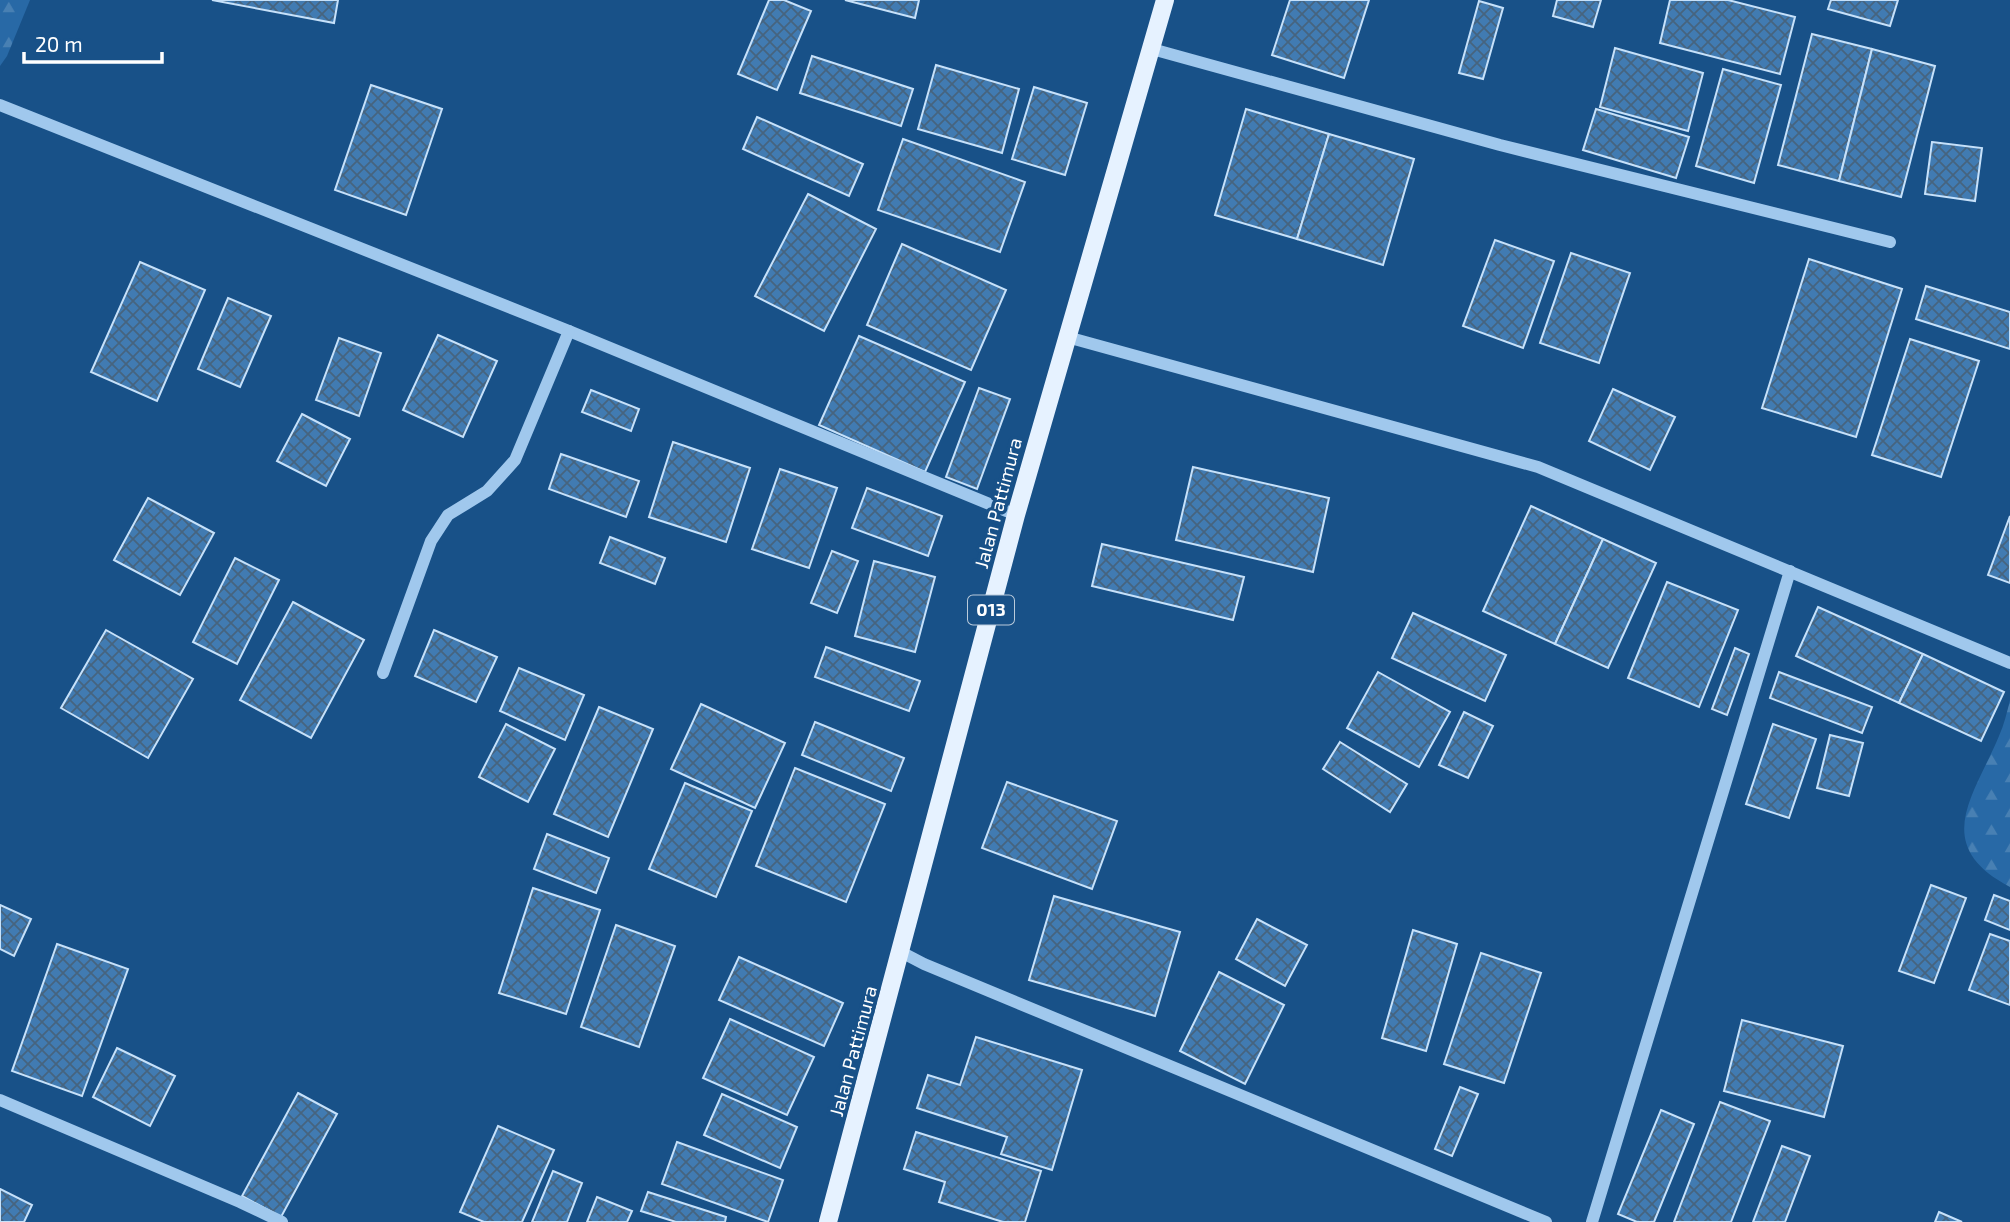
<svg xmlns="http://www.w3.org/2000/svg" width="2010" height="1222" viewBox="0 0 2010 1222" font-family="'Exo 2',sans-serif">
	<defs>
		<pattern id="forest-firs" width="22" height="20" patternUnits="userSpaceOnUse" patternTransform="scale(1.75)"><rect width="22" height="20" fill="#2869a6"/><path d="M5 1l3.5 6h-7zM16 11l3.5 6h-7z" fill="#4880b3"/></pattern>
		<pattern id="building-cross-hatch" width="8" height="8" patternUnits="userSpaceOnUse" patternTransform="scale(1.75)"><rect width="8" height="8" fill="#417bb2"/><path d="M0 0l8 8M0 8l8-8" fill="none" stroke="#46647f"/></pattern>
	</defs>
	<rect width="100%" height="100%" fill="#185188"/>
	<g fill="url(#forest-firs)">
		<polygon points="0,0 30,0 7,56 0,66"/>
		<path d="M2010,700V887C1930,845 1974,796 1999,736C2004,725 2007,712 2010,700Z"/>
	</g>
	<g fill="url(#building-cross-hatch)" stroke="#c6e1fa" stroke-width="2">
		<polygon points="212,0 338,0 334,23"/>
		<polygon points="769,0 784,0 811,11 777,90 738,74"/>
		<polygon points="845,0 919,0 915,18"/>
		<polygon points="1290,0 1369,0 1344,78 1272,55"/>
		<polygon points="1557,0 1601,0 1593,27 1553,16"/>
		<polygon points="1670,0 1728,0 1795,17 1780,74 1660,43"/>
		<polygon points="1831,0 1898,0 1890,26 1828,9"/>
		<polygon points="1479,1 1503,8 1483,79 1459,73"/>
		<polygon points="1812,34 1872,49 1839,181 1778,165"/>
		<polygon points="1615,48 1703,73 1688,131 1600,107"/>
		<polygon points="1872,49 1935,66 1901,197 1839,181"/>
		<polygon points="812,56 913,89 901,126 800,93"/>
		<polygon points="936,65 1019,89 1002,153 918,129"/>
		<polygon points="1723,69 1781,85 1754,183 1696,166"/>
		<polygon points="371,85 442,109 406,215 335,190"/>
		<polygon points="1034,87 1087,103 1065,175 1012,159"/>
		<polygon points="1246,109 1329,134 1297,239 1215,215"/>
		<polygon points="1596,109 1689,137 1676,178 1583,150"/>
		<polygon points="757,117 863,164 849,196 743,149"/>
		<polygon points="1329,134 1414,159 1383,265 1297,239"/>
		<polygon points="903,139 1025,182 1000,252 878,210"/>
		<polygon points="1932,142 1982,148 1975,201 1925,194"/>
		<polygon points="808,194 876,229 824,331 755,296"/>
		<polygon points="1495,240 1554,261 1523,348 1463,326"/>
		<polygon points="902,244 1006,290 971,370 867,325"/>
		<polygon points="1571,253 1630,273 1599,363 1540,343"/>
		<polygon points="1809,259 1902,289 1856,437 1762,408"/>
		<polygon points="140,262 205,290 157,401 91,372"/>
		<polygon points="1926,286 2010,312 2010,349 1916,319"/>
		<polygon points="228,298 271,316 240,387 198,369"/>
		<polygon points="438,335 497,361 463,437 403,410"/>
		<polygon points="859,336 965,382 925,472 819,425"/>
		<polygon points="339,338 381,353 359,416 316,400"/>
		<polygon points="1910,339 1979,361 1941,477 1872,455"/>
		<polygon points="979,388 1010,399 977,489 946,477"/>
		<polygon points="1613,389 1675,417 1650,470 1589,441"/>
		<polygon points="591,390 639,409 631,431 582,412"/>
		<polygon points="302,414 350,439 326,486 277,461"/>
		<polygon points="673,442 750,468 726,542 649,517"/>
		<polygon points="561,454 639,481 626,517 549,489"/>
		<polygon points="1193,467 1329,498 1313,572 1176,540"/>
		<polygon points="780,469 837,488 809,568 752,549"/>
		<polygon points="867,488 942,516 928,556 852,528"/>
		<polygon points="148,498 214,533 180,595 114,560"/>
		<polygon points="1531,506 1603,539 1555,644 1483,611"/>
		<polygon points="2010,516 2010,583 1988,575"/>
		<polygon points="610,537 665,558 655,584 600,563"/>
		<polygon points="1603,539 1656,563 1608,668 1555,644"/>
		<polygon points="1102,544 1244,577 1233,620 1092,586"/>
		<polygon points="832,551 858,561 837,613 811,603"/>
		<polygon points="235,558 279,580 237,664 193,642"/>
		<polygon points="874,561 935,577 915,652 855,636"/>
		<polygon points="1667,582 1738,610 1699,707 1628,678"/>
		<polygon points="293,602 364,640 311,738 240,700"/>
		<polygon points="1818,607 1923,654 1899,703 1796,656"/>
		<polygon points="1413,613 1506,655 1485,701 1392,658"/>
		<polygon points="106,630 193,679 148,758 61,708"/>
		<polygon points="434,630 497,657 476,702 415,676"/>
		<polygon points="826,647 920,681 909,711 815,677"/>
		<polygon points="1735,648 1749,654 1727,715 1712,709"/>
		<polygon points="1923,654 2004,692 1981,741 1899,703"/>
		<polygon points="519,668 584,695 565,740 500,711"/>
		<polygon points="1378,672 1450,712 1419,767 1347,728"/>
		<polygon points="1779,672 1872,707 1862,733 1770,698"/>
		<polygon points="701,704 785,743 755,808 671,769"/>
		<polygon points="599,707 653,729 608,837 554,814"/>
		<polygon points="1464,712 1493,726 1468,778 1439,765"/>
		<polygon points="815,722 904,758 891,791 802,755"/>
		<polygon points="506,724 555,749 528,802 479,777"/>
		<polygon points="1773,724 1816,739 1789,818 1746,804"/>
		<polygon points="1830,735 1863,743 1849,796 1817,788"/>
		<polygon points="1340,742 1407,784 1390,812 1323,769"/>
		<polygon points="795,768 885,804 846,902 756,866"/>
		<polygon points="1007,782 1117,821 1092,889 982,848"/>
		<polygon points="685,783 752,811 716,897 649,869"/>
		<polygon points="547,834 609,858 596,893 534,869"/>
		<polygon points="1931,885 1966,898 1934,983 1899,971"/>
		<polygon points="533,888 600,910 566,1014 499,993"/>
		<polygon points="1994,895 2010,901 2010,930 1985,920"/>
		<polygon points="1054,896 1180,932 1155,1016 1029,980"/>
		<polygon points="0,905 31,919 14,956 0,949"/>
		<polygon points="1257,919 1307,945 1285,986 1236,959"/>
		<polygon points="616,925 675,946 639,1047 581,1027"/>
		<polygon points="1413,930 1457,944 1426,1051 1382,1038"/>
		<polygon points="1990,934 2010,941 2010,1005 1969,990"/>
		<polygon points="57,944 128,969 82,1096 12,1071"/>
		<polygon points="1481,953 1541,973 1504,1083 1444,1064"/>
		<polygon points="739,957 843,1003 824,1046 719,1000"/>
		<polygon points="1219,972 1284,1005 1245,1084 1180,1051"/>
		<polygon points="730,1019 814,1057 787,1115 703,1078"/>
		<polygon points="1742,1020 1843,1046 1824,1117 1724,1091"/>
		<polygon points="976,1037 1082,1070 1052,1170 1001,1154 1007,1137 917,1108 928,1075 960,1085"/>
		<polygon points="117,1048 175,1076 150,1126 93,1097"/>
		<polygon points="1460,1087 1478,1094 1452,1156 1435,1149"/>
		<polygon points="298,1093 337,1114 281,1217 242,1196"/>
		<polygon points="722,1094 797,1127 780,1168 704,1135"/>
		<polygon points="1720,1102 1770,1121 1731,1222 1674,1222"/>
		<polygon points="1661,1110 1694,1124 1654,1222 1637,1222 1618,1214"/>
		<polygon points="498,1126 554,1150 522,1222 484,1222 460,1212"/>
		<polygon points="916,1132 1041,1171 1025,1222 1003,1222 939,1202 945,1182 904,1169"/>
		<polygon points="677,1142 783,1180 768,1222 662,1184"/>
		<polygon points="1782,1146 1810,1156 1785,1222 1753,1222"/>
		<polygon points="553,1171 582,1183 567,1222 532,1222"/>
		<polygon points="0,1189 32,1205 24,1222 0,1222"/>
		<polygon points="648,1192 726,1217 725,1222 676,1222 641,1211"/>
		<polygon points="597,1197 632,1211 627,1222 587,1222"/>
		<polygon points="1939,1212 1962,1222 1935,1222"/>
	</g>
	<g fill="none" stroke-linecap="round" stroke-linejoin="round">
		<g stroke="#a0c8ed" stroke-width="12">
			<polyline points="1152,49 1500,145 1890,242"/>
			<polyline points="0,105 569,331 1016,515"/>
			<polyline points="1067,337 1538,467 2010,663"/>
			<polyline points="383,673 431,541 448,515 487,491 515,460 569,331"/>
			<polyline points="901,952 924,964 1546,1222"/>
			<polyline points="0,1100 240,1202 282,1222"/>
			<polyline points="1592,1222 1790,571"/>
		</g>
		<polyline stroke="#e6f2ff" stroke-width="18" points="828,1222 1016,515 1165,0"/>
	</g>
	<g text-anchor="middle" stroke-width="7" stroke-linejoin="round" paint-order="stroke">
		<rect fill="#185188" stroke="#bacbdb" stroke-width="2" x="968" y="595.5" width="46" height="29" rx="5"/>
		<g font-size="18" font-weight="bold" fill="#fff">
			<text x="991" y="616">013</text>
		</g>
		<g font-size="19" fill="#fff" stroke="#185188">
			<text transform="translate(998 503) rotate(-75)" y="7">Jalan Pattimura</text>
			<text transform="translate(853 1051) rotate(-75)" y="7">Jalan Pattimura</text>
		</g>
	</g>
	<path d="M24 52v10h138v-10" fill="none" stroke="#ffffff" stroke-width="3.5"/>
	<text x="35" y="52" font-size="21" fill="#ffffff" stroke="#185188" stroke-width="5" paint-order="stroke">20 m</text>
</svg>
